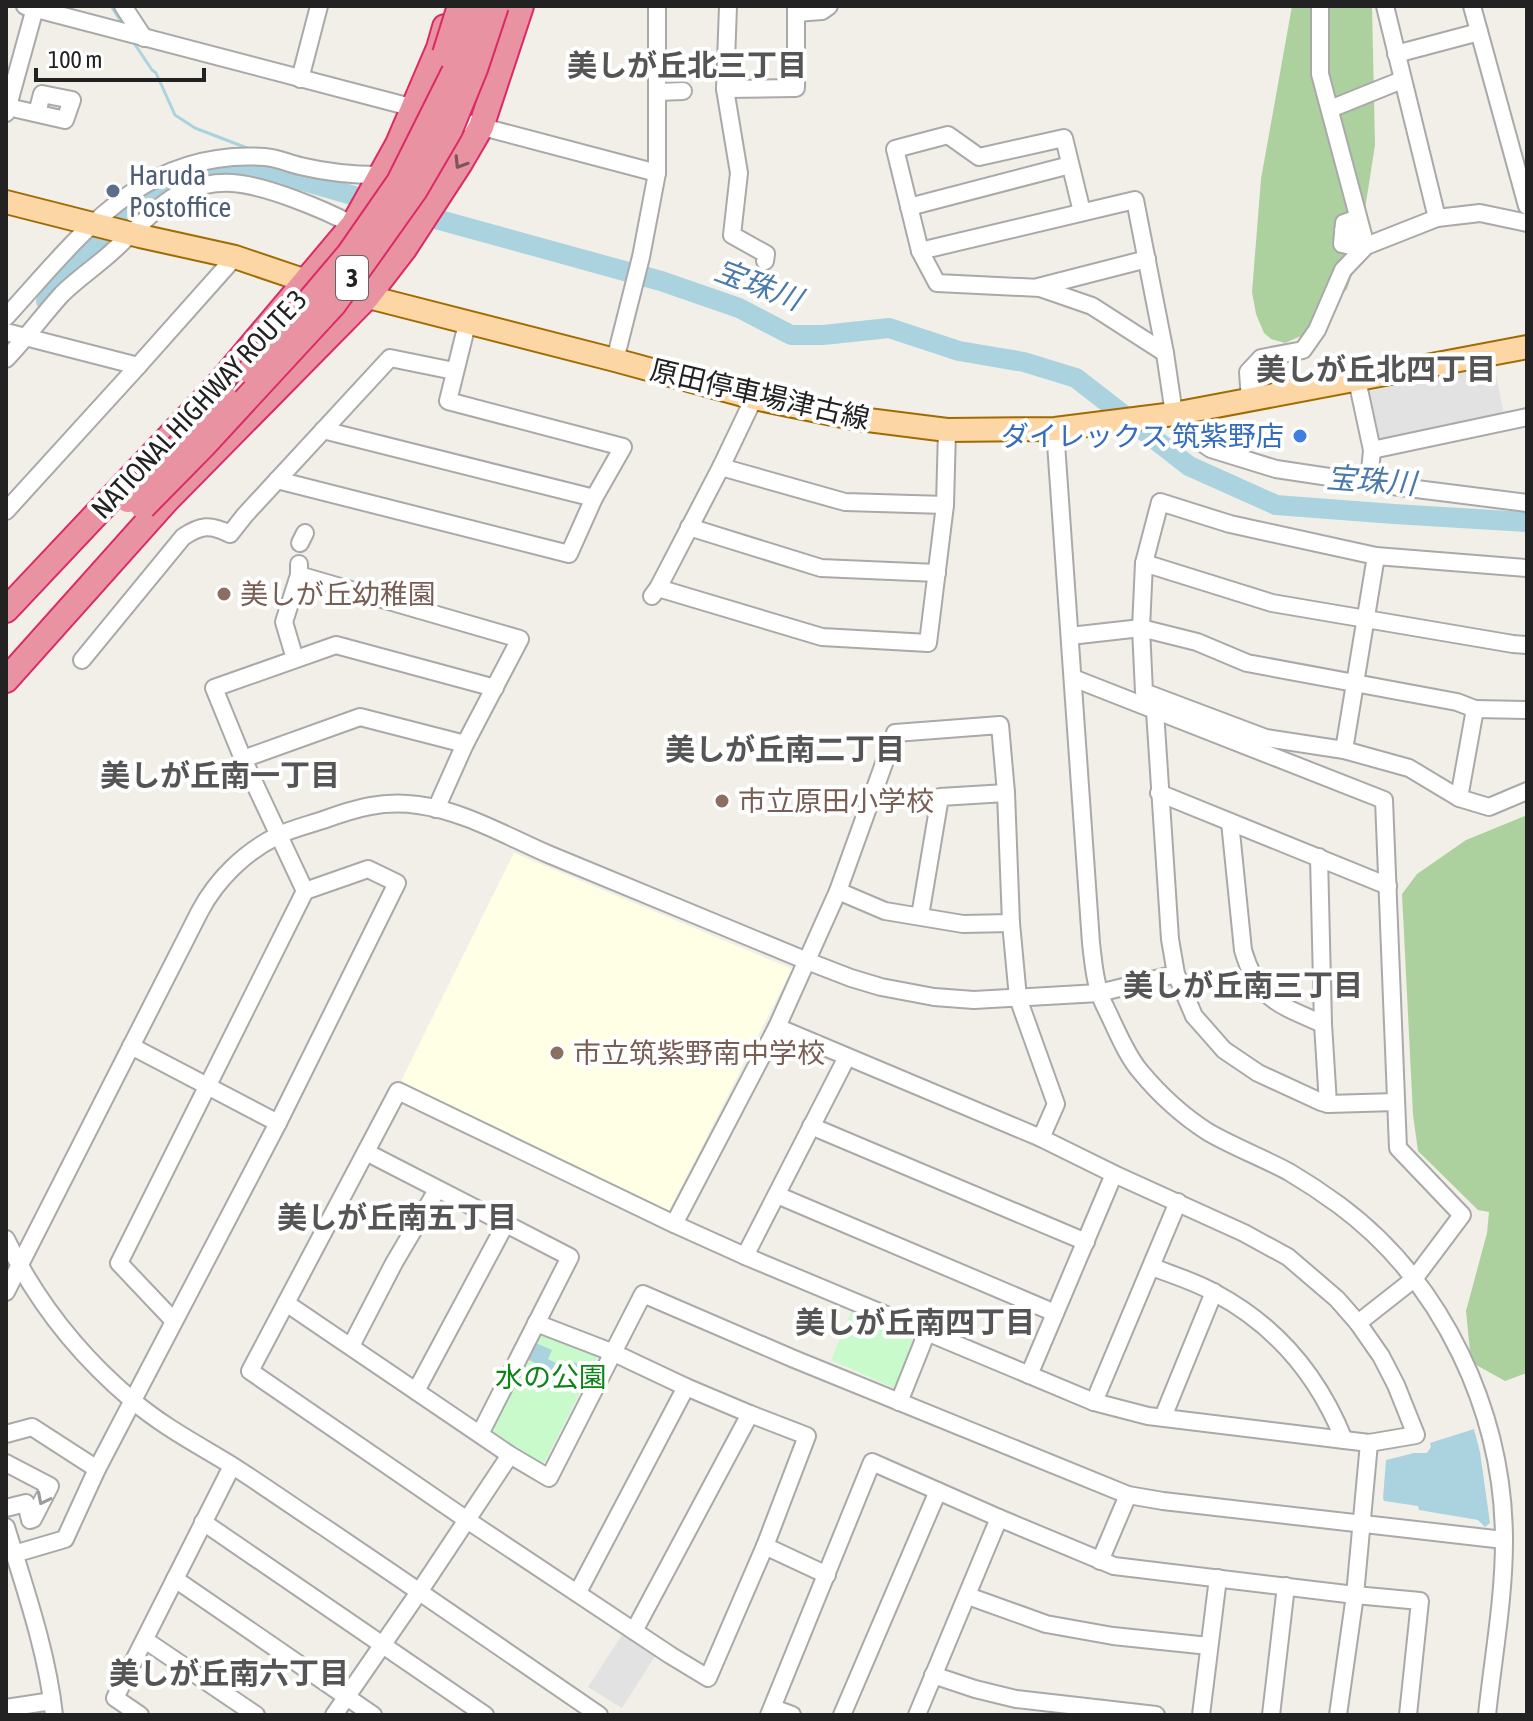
<svg xmlns="http://www.w3.org/2000/svg" width="1533" height="1721" viewBox="0 0 1533 1721" font-family="'Asap Condensed','Noto Sans JP',sans-serif">
	<rect width="100%" height="100%" fill="#f2efe9"/>
	<polygon fill="#ffffe5" points="514,853 792,969 668,1213 401,1081"/>
	<g fill="#add19e">
		<polygon points="1292,6 1372,6 1375,145 1357,261 1347,289 1318,324 1301,336 1285,343 1271,339 1264,333 1256,314 1252,292 1261,179"/>
		<polygon points="1527,815 1527,1373 1505,1381 1471,1362 1466,1311 1487,1233 1489,1212 1478,1210 1418,1151 1413,1115 1402,894 1417,874 1466,840"/>
	</g>
	<g fill="#c8facc">
		<polygon points="853,1308 916,1335 917,1339 898,1386 894,1388 831,1360"/>
		<polygon points="541,1331 596,1354 597,1359 545,1462 540,1462 492,1431 490,1426"/>
	</g>
	<g fill="#e2e2e2">
		<polygon points="1494,365 1504,415 1380,442 1369,391"/>
		<polygon points="624,1632 657,1653 622,1708 588,1687"/>
	</g>
	<g fill="#aad3df">
		<polygon points="533,1342 552,1350 548,1359 568,1369 572,1361 590,1370 582,1386 525,1358"/>
		<polygon points="1474,1429 1480,1452 1490,1523 1485,1527 1478,1520 1419,1510 1418,1506 1384,1501 1383,1498 1386,1460 1414,1453 1427,1453 1431,1447 1430,1443"/>
	</g>
	<g fill="none" stroke-linecap="round" stroke-linejoin="round">
		<g stroke="#aad3df" stroke-width="3">
			<polyline points="111,6 124,26"/>
			<polyline points="132,40 152,70 156,73 175,115 195,128 255,151"/>
			<polyline points="263,165 268,172"/>
		</g>
		<g stroke="#aad3df" stroke-width="20">
			<polyline points="414,213 661,281 739,308 791,335 823,335 889,328 959,351 1024,362 1076,378 1189,466 1276,505 1394,514 1527,522"/>
			<path d="M46,301C78,266 111,230 150,203C161,195 173,185 187,180C216,170 248,170 279,174L379,203"/>
		</g>
		<defs>
			<g id="minor">
				<polyline points="25,6 422,110"/>
				<polyline points="123,6 144,38"/>
				<polyline points="728,6 725,89 739,173 732,235 766,254 765,261"/>
				<polyline points="1320,6 1320,74 1366,246"/>
				<polyline points="1385,6 1437,218"/>
				<polyline points="1472,6 1527,206"/>
				<polyline points="796,13 822,11 829,6"/>
				<polyline points="1396,54 1479,32"/>
				<polyline points="300,79 319,6"/>
				<polyline points="725,89 796,88 796,6"/>
				<polyline points="658,92 683,91"/>
				<polyline points="8,107 65,120 72,100 42,94 37,113"/>
				<polyline points="1330,109 1402,80"/>
				<polyline points="6,113 35,8"/>
				<polyline points="445,117 657,173"/>
				<polyline points="909,207 1070,165"/>
				<polyline points="1082,212 1064,138 979,157 948,135 895,149 920,251 937,283 1040,288 1092,306 1165,353"/>
				<polyline points="1343,230 1351,231 1351,246 1342,244 1344,223 1358,218"/>
				<polyline points="920,251 1135,200 1165,353 1174,414 1184,431 1211,449 1276,469 1369,483 1527,503"/>
				<polyline points="1038,287 1147,259"/>
				<path d="M6,317C80,236 142,148 265,157C277,158 288,163 300,166C325,172 353,175 379,175"/>
				<polyline points="6,332 138,366"/>
				<path d="M6,359C26,338 43,315 62,294C78,278 97,266 114,250C135,231 153,209 178,194C193,186 215,182 232,183C265,185 323,209 353,225"/>
				<polyline points="615,360 641,257 657,173 657,6"/>
				<polyline points="1357,380 1372,450 1369,483"/>
				<polyline points="1250,400 1248,372 1261,358 1303,350 1317,330 1343,270 1366,246 1437,218 1480,213 1527,223"/>
				<path d="M1055,429L1091,943C1093,959 1094,976 1099,991C1101,1000 1107,1010 1111,1019C1119,1036 1128,1057 1140,1071C1159,1094 1183,1116 1208,1132C1234,1147 1263,1158 1289,1172C1306,1182 1324,1194 1339,1205C1443,1282 1504,1413 1504,1541C1504,1599 1493,1658 1487,1715"/>
				<polyline points="323,430 594,498"/>
				<polyline points="1372,450 1527,417"/>
				<polyline points="721,467 845,502 945,505"/>
				<polyline points="277,480 569,554 594,498 623,447 448,401 467,324"/>
				<polyline points="6,511 138,366 235,257"/>
				<polyline points="689,527 821,568 937,573"/>
				<polyline points="300,543 305,533"/>
				<polyline points="1144,563 1272,603 1513,644 1527,645"/>
				<polyline points="1527,568 1376,556 1230,524 1160,502 1144,563 1141,628 1144,692 1266,738 1344,750 1409,768 1459,798 1489,807 1527,791"/>
				<polyline points="299,575 520,639 465,744 436,809"/>
				<polyline points="658,588 822,637 928,643 945,505 947,430"/>
				<polyline points="652,596 658,588 721,467 754,398"/>
				<polyline points="1070,636 1141,628 1197,642 1247,663 1457,702 1475,709 1459,798"/>
				<polyline points="295,659 284,622 299,575 299,564"/>
				<path d="M82,660L183,537C201,525 210,524 230,534L245,515L390,358L454,371"/>
				<polyline points="1073,678 1384,800 1398,1148 1462,1215 1414,1279 1358,1323"/>
				<polyline points="1475,709 1527,710"/>
				<polyline points="1155,711 1170,939 1176,974 1194,1016 1224,1050 1258,1073 1321,1102 1328,1104 1396,1102"/>
				<polyline points="1344,750 1376,556"/>
				<polyline points="243,759 360,717 465,744"/>
				<polyline points="1159,793 1388,886"/>
				<path d="M1230,822L1243,950C1257,999 1279,1005 1323,1024"/>
				<polyline points="1319,857 1323,1024 1328,1104"/>
				<polyline points="305,891 243,759 214,688 336,645 495,688"/>
				<polyline points="838,891 885,911 963,924 1011,923"/>
				<polyline points="920,916 940,797 1006,793"/>
				<polyline points="131,1046 278,1123"/>
				<polyline points="811,1126 1086,1242"/>
				<polyline points="366,1152 570,1257 480,1434"/>
				<polyline points="777,1195 1055,1313"/>
				<polyline points="674,1224 777,1027 838,891 895,733 1000,725 1006,793 1011,923 1018,998 1056,1104 1041,1138"/>
				<path d="M6,1239C36,1301 80,1356 132,1400C161,1425 195,1443 228,1463C260,1483 292,1506 324,1527C416,1589 507,1652 599,1715"/>
				<polyline points="745,1256 847,1057"/>
				<path d="M1152,1267C1173,1275 1196,1282 1215,1293C1277,1326 1318,1375 1344,1440"/>
				<path d="M6,1292L200,911C217,879 245,852 277,836C291,829 308,825 323,820C356,808 383,800 418,805C464,811 506,836 548,854C634,890 721,925 807,961L851,978L881,987L934,997L974,1000L1099,993L1176,974"/>
				<polyline points="286,1303 510,1455 549,1478 643,1294 794,1359 1128,1495 1163,1501 1504,1540"/>
				<polyline points="536,1323 614,1353 686,1387 750,1414 807,1436 765,1546 708,1678 670,1655 467,1520 250,1371 398,1091 674,1224 745,1256 1094,1402 1148,1416 1369,1443 1416,1435 1396,1385 1381,1356 1358,1323 1337,1299 1288,1257 1244,1233 1114,1174 1041,1138 777,1027"/>
				<polyline points="351,1346 394,1263 437,1190"/>
				<polyline points="1029,1375 1114,1174"/>
				<polyline points="416,1391 505,1225"/>
				<polyline points="899,1402 927,1332"/>
				<polyline points="1094,1402 1178,1202"/>
				<polyline points="1163,1417 1214,1292"/>
				<polyline points="6,1434 32,1427 97,1469"/>
				<polyline points="6,1463 50,1486 33,1519 30,1520 26,1503 6,1508"/>
				<polyline points="203,1522 485,1715"/>
				<path d="M6,1527C25,1589 47,1651 54,1715"/>
				<polyline points="765,1546 827,1575"/>
				<polyline points="14,1554 65,1539 97,1469 278,1123 397,883 368,869 305,891 119,1263 173,1320"/>
				<polyline points="1100,1561 1128,1495"/>
				<polyline points="175,1579 373,1715"/>
				<polyline points="578,1592 686,1387"/>
				<polyline points="968,1596 1046,1624 1113,1636 1209,1646"/>
				<polyline points="634,1631 750,1414"/>
				<polyline points="145,1640 256,1715"/>
				<polyline points="933,1675 975,1689 1016,1699 1156,1715"/>
				<polyline points="6,1708 52,1701"/>
				<polyline points="773,1708 792,1715"/>
				<polyline points="140,1715 115,1698 232,1466"/>
				<polyline points="334,1715 419,1592 510,1455"/>
				<polyline points="769,1715 872,1462 999,1518 1114,1566 1355,1595 1420,1601 1408,1715"/>
				<polyline points="842,1715 938,1491"/>
				<polyline points="917,1715 999,1518"/>
				<polyline points="1201,1715 1218,1578"/>
				<polyline points="1271,1715 1286,1586"/>
				<polyline points="1338,1715 1355,1595 1369,1443"/>
			</g>
			<polyline id="major" points="6,202 140,236 235,257 306,281 615,360 754,398 852,418 947,430 1055,429 1174,414 1527,347"/>
			<g id="highway">
				<polyline points="6,610 219,384 353,225 398,144 439,48 445,27"/>
				<polyline points="6,680 167,500 367,297 404,249 460,163 481,127 521,6"/>
			</g>
		</defs>
		<use href="#minor" stroke="#a9a9a9" stroke-width="20"/>
		<use href="#major" stroke="#a06b00" stroke-width="26"/>
		<use href="#highway" stroke="#dc2a67" stroke-width="28"/>
		<use href="#minor" stroke="#fff" stroke-width="16"/>
		<use href="#major" stroke="#fcd6a4" stroke-width="22"/>
		<use href="#highway" stroke="#e892a2" stroke-width="24"/>
		<defs>
			<g id="highway-bridge">
				<polyline points="445,54 460,6"/>
				<polyline points="250,371 349,254 399,182 459,62 478,6"/>
				<polyline points="128,500 225,398"/>
				<polyline points="143,507 203,446 334,304 415,190 450,130 475,69 496,6"/>
			</g>
		</defs>
		<use href="#highway-bridge" stroke="#dc2a67" stroke-width="28" stroke-linecap="butt"/>
		<use href="#highway-bridge" stroke="#e892a2" stroke-width="24"/>
	</g>
	<defs><path id="oneway-chevron" d="M-2-3.5L2.5 0L-2 3.5" fill="none" stroke-width="1.6" stroke-linecap="round" stroke-linejoin="round" transform="scale(2)"/></defs>
	<use stroke="#7b545c" href="#oneway-chevron" transform="translate(460 163) rotate(122)"/>
	<use stroke="#9c9c9c" href="#oneway-chevron" transform="translate(43 1499) rotate(117)"/>
	<circle fill="#5c6f8a" stroke="#fff" stroke-width="3" cx="113" cy="191" r="8"/>
	<circle fill="#3f7fe0" stroke="#fff" stroke-width="3" cx="1300" cy="436" r="8"/>
	<g fill="#8d6e63" stroke="#fff" stroke-width="3">
		<circle cx="224" cy="594" r="8"/>
		<circle cx="722" cy="801" r="8"/>
		<circle cx="557" cy="1053" r="8"/>
	</g>
	<g text-anchor="middle" stroke-width="8" stroke-linejoin="round" paint-order="stroke">
		<rect fill="#fff" stroke="#646464" stroke-width="2" x="336" y="256" width="32" height="44" rx="6"/>
		<g font-size="26" font-weight="bold" fill="#222">
			<text x="352" y="287">3</text>
		</g>
		<g font-size="28" fill="#4e5e75" stroke="#fff" text-anchor="start">
			<text x="129" y="185">Haruda<tspan x="129" dy="32">Postoffice</tspan></text>
		</g>
		<g font-size="28" fill="#222" stroke="#fff">
			<text transform="translate(760 394) rotate(13)" y="10">原田停車場津古線</text>
			<text transform="translate(199 404) rotate(-47)" y="10">NATIONAL HIGHWAY ROUTE 3</text>
		</g>
		<g font-size="28" fill="#366cbe" stroke="#fff" text-anchor="end">
			<text x="1284" y="446">ダイレックス 筑紫野店</text>
		</g>
		<g font-size="28" fill="#785e54" stroke="#fff" text-anchor="start">
			<text x="240" y="604">美しが丘幼稚園</text>
			<text x="738" y="811">市立原田小学校</text>
			<text x="573" y="1063">市立筑紫野南中学校</text>
		</g>
		<g font-size="28" fill="#0c8416" stroke="#fff">
			<text x="551" y="1387">水の公園</text>
		</g>
		<g font-size="30" font-weight="bold" fill="#555" stroke="#fff">
			<text x="687" y="76">美しが丘北三丁目</text>
			<text x="1376" y="380">美しが丘北四丁目</text>
			<text x="785" y="760">美しが丘南二丁目</text>
			<text x="220" y="786">美しが丘南一丁目</text>
			<text x="1243" y="996">美しが丘南三丁目</text>
			<text x="397" y="1228">美しが丘南五丁目</text>
			<text x="915" y="1333">美しが丘南四丁目</text>
			<text x="229" y="1684">美しが丘南六丁目</text>
		</g>
		<g font-size="30" font-style="italic" fill="#4a7aab" stroke="#fff">
			<text transform="translate(758 285) rotate(21)" y="10">宝珠川</text>
			<text transform="translate(1371 481) rotate(4)" y="10">宝珠川</text>
		</g>
	</g>
	<rect width="1533" height="1721" fill="none" stroke="#222222" stroke-width="16"/>
	<path d="M36 68v12h168v-12" fill="none" stroke="#222222" stroke-width="4"/>
	<text x="48" y="68" font-size="24" fill="#222222" stroke="#ffffff" stroke-width="6" paint-order="stroke">100 m</text>
</svg>
